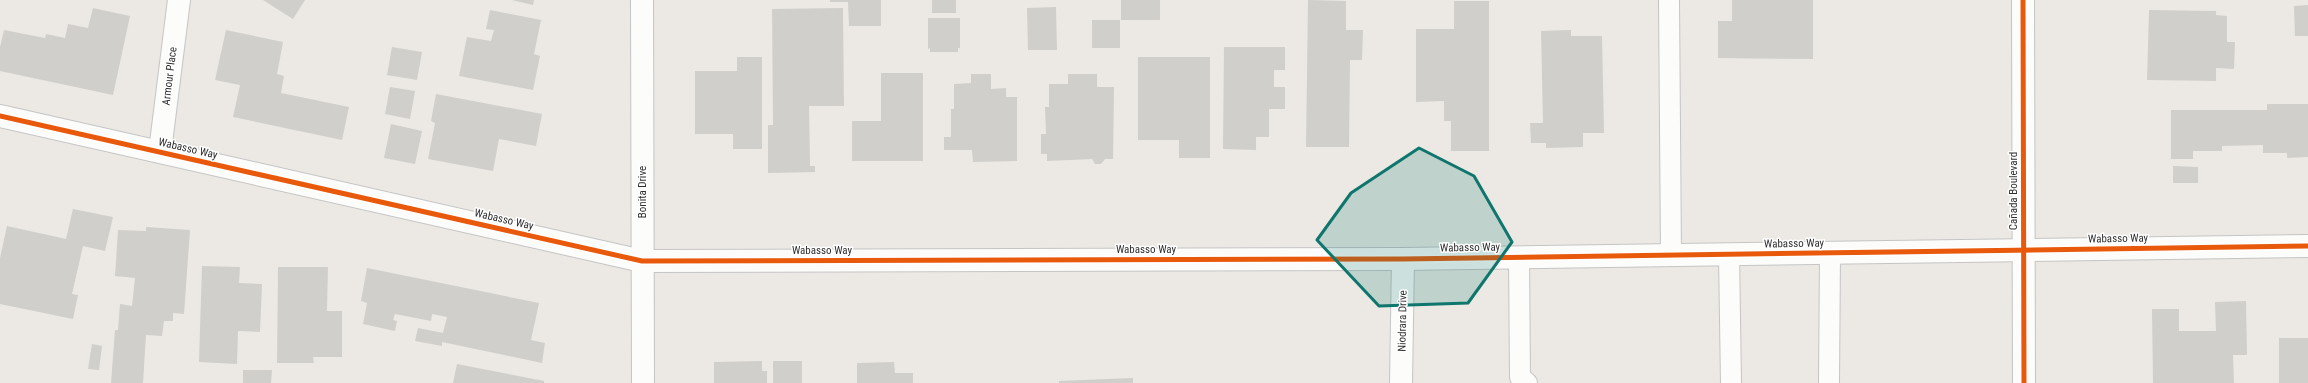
<svg xmlns="http://www.w3.org/2000/svg" width="2308" height="383" viewBox="0 0 2308 383" font-family="'Roboto Condensed',sans-serif">
	<rect width="100%" height="100%" fill="#ece9e4"/>
	<g fill="#d1cfcb">
		<polygon points="263,0 305,0 293,19"/>
		<polygon points="512,0 534,0 533,5"/>
		<polygon points="830,0 881,0 881,26 849,26 848,2 830,2"/>
		<rect x="932" y="0" width="24" height="13"/>
		<rect x="1121" y="0" width="39" height="20"/>
		<polygon points="1308,0 1346,1 1346,30 1363,30 1362,60 1350,60 1349,147 1306,147"/>
		<polygon points="1732,0 1813,0 1813,59 1718,58 1718,21 1732,21"/>
		<polygon points="1454,1 1489,1 1489,151 1451,151 1451,121 1444,121 1444,101 1416,102 1416,29 1454,29"/>
		<polygon points="2308,5 2308,36 2295,36 2294,6"/>
		<polygon points="1056,7 1057,50 1028,50 1027,8"/>
		<polygon points="93,8 130,16 113,95 0,71 0,47 4,30 45,38 46,34 65,38 68,24 88,28"/>
		<polygon points="843,8 844,106 809,106 810,166 815,166 815,172 768,173 768,125 773,125 772,9"/>
		<polygon points="490,10 541,20 534,54 540,56 533,90 459,76 467,37 491,41 494,30 486,29"/>
		<polygon points="2149,10 2216,11 2216,15 2227,16 2227,42 2235,42 2234,69 2216,68 2216,81 2147,80"/>
		<polygon points="928,18 960,18 960,48 958,48 958,52 930,52 930,48 928,49"/>
		<rect x="1092" y="20" width="28" height="28"/>
		<polygon points="226,30 283,42 277,74 284,76 281,93 349,107 342,140 233,117 240,85 215,80"/>
		<polygon points="1571,30 1571,36 1602,36 1604,133 1583,133 1583,147 1546,148 1546,143 1531,143 1530,123 1543,123 1541,31"/>
		<polygon points="392,47 422,52 417,80 387,75"/>
		<polygon points="1224,47 1285,47 1285,70 1274,70 1274,87 1285,87 1285,109 1269,109 1269,137 1256,137 1256,150 1223,149"/>
		<polygon points="737,57 762,57 762,149 733,149 733,134 695,134 695,71 737,71"/>
		<polygon points="1138,57 1210,57 1210,158 1179,158 1179,140 1138,140"/>
		<polygon points="881,73 923,73 923,161 852,161 852,121 881,121"/>
		<polygon points="971,74 991,74 991,89 1006,88 1006,97 1017,97 1017,161 973,162 972,150 944,150 944,137 951,137 951,109 954,109 954,84 971,83"/>
		<polygon points="1068,74 1097,74 1097,87 1114,87 1113,159 1105,159 1101,164 1095,164 1092,159 1047,161 1047,154 1041,154 1041,134 1046,134 1045,107 1049,107 1049,84 1068,84"/>
		<polygon points="390,87 415,91 410,119 385,114"/>
		<polygon points="436,94 542,114 536,146 499,139 493,171 428,159 435,123 431,121"/>
		<polygon points="2267,104 2308,104 2308,157 2287,158 2287,153 2263,153 2263,145 2222,146 2222,151 2193,151 2193,159 2171,159 2171,110 2267,110"/>
		<polygon points="391,124 422,131 415,164 384,158"/>
		<polygon points="2173,166 2198,167 2198,183 2173,183"/>
		<polygon points="73,209 113,217 105,251 83,246 72,294 78,295 73,319 0,304 0,258 7,226 66,239"/>
		<polygon points="146,227 190,230 184,314 173,313 173,321 164,321 162,336 146,335 143,383 111,383 115,330 118,330 120,304 132,306 135,278 115,276 118,230 146,231"/>
		<polygon points="202,266 240,267 239,283 262,284 260,332 238,331 237,364 199,362"/>
		<polygon points="278,267 328,267 327,311 342,311 342,357 313,357 314,363 277,363"/>
		<polygon points="367,268 539,303 531,340 545,343 542,363 442,342 442,346 415,341 418,328 443,333 447,317 432,314 431,321 395,314 393,320 397,321 395,331 363,324 367,303 361,301"/>
		<polygon points="2246,301 2247,355 2233,355 2234,383 2153,383 2152,309 2179,309 2179,331 2216,331 2215,302"/>
		<rect x="2279" y="338" width="29" height="45"/>
		<polygon points="92,344 102,346 99,370 88,369"/>
		<polygon points="762,361 762,371 767,371 767,383 714,383 714,362"/>
		<rect x="773" y="361" width="29" height="22"/>
		<polygon points="894,362 895,373 913,373 913,383 857,383 857,363"/>
		<polygon points="457,364 544,381 544,383 453,383"/>
		<polygon points="243,370 272,370 271,383 243,383"/>
		<polygon points="1133,378 1133,383 1059,383 1059,381"/>
	</g>
	<g fill="none" stroke-linecap="round" stroke-linejoin="round">
		<defs>
			<g id="service">
				<polyline points="1669,0 1671,255"/>
				<polyline points="1729,254 1731,383"/>
				<polyline points="1519,257 1520,377 1527,383"/>
				<polyline points="1829,383 1830,253"/>
			</g>
			<g id="minor">
				<polyline points="642,0 643,383"/>
				<polyline points="0,116 642,261 1403,259 2308,246"/>
				<polyline points="160,151 179,0"/>
				<polyline points="1401,383 1403,259"/>
			</g>
			<polyline id="secondary" points="2023,0 2024,383"/>
		</defs>
		<use href="#service" stroke="#c5c5c5" stroke-width="22"/>
		<use href="#minor" stroke="#c5c5c5" stroke-width="24"/>
		<use href="#secondary" stroke="#c5c5c5" stroke-width="24"/>
		<use href="#service" stroke="#fcfcfb" stroke-width="20"/>
		<use href="#minor" stroke="#fcfcfb" stroke-width="22"/>
		<use href="#secondary" stroke="#fcfcfb" stroke-width="22"/>
		<defs>
			<g id="cycleway">
				<polyline points="2023,0 2024,383"/>
				<polyline points="0,116 642,261 1403,259 2308,246"/>
			</g>
		</defs>
		<use href="#cycleway" stroke="#fff" stroke-width="8"/>
		<use href="#cycleway" stroke="#e8590c" stroke-width="5"/>
	</g>
	<path fill="#0f766e" fill-opacity="0.2" stroke="#0f766e" stroke-width="3" stroke-linejoin="round" d="M1419,148L1474,176L1512,242L1468,303L1379,306L1317,240L1351,193Z"/>
	<g text-anchor="middle" stroke-width="3" stroke-linejoin="round" paint-order="stroke">
		<g font-size="11" fill="#2e2e2e" stroke="#fff">
			<text transform="translate(169 76) rotate(-83)" y="4">Armour Place</text>
			<text transform="translate(188 148) rotate(13)" y="4">Wabasso Way</text>
			<text transform="translate(2013 191) rotate(-90)" y="4">Cañada Boulevard</text>
			<text transform="translate(642 192) rotate(-90)" y="4">Bonita Drive</text>
			<text transform="translate(504 219) rotate(13)" y="4">Wabasso Way</text>
			<text transform="translate(2118 238) rotate(-1)" y="4">Wabasso Way</text>
			<text transform="translate(1794 243) rotate(-1)" y="4">Wabasso Way</text>
			<text transform="translate(1470 247) rotate(-1)" y="4">Wabasso Way</text>
			<text x="1146" y="253">Wabasso Way</text>
			<text x="822" y="254">Wabasso Way</text>
			<text transform="translate(1402 321) rotate(-89)" y="4">Niodrara Drive</text>
		</g>
	</g>
</svg>
